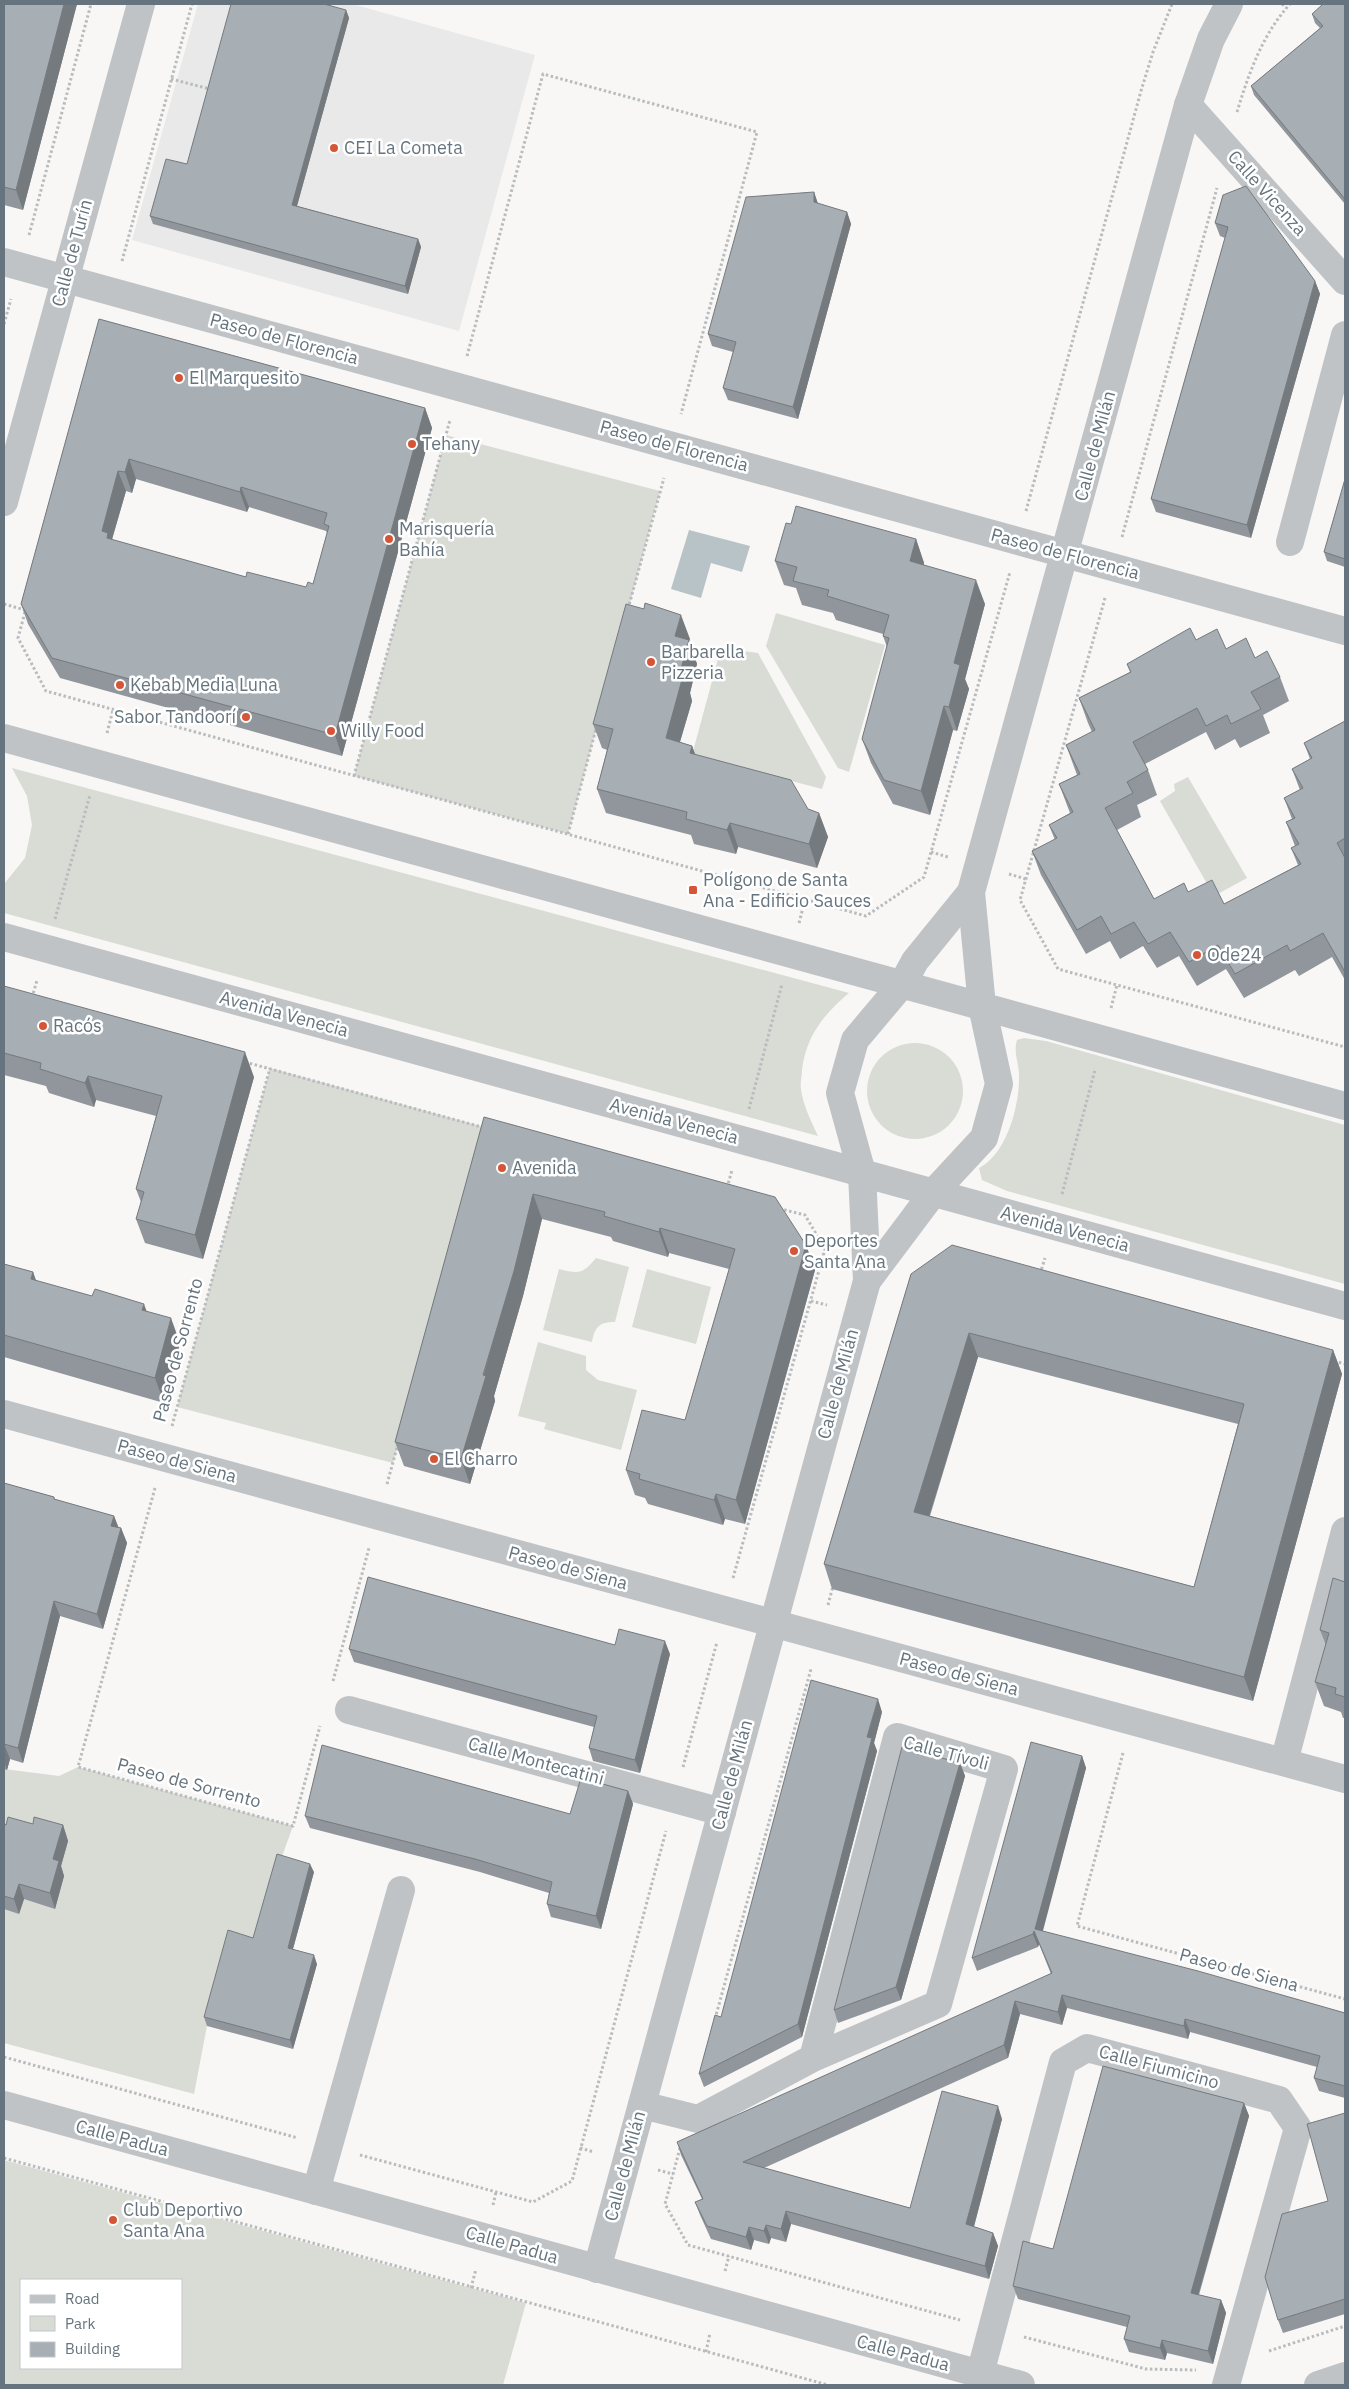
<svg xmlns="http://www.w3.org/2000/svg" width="1349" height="2389" viewBox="0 0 1349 2389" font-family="'IBM Plex Sans',sans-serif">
	<rect width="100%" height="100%" fill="#f8f7f5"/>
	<polygon fill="#e8e9e8" points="198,4 352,4 535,55 459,331 132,240"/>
	<g fill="#d8dcd5" fill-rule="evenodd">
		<polygon points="446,435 660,491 568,834 354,776"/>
		<polygon points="776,613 885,645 849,772 838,768 766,646"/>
		<polygon points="721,648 758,653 826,777 822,789 692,755"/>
		<path d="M12,768L849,993C824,1014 806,1036 802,1070C802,1076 800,1083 801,1089C803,1105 811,1121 818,1136L4,913V884L25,858L32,825L27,796Z"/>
		<polygon points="1188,777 1247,878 1214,896 1160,801 1175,791 1174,784"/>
		<path d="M1024,1038L1046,1041L1345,1125V1284L1007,1191L982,1180L979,1168C1007,1154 1020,1104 1019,1075C1019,1063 1013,1052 1017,1040Z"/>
		<circle cx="915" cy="1091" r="48"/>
		<polygon points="270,1068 484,1127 393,1463 177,1407"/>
		<path d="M596,1258L629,1267L615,1322C599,1322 595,1327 592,1342L543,1330L559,1269C579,1274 583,1274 596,1258Z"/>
		<polygon points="647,1269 711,1287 696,1344 632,1327"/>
		<polygon points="538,1342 586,1356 586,1370 598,1380 637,1390 621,1450 544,1429 546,1423 518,1416"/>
		<polygon points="78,1767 293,1826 280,1862 256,1947 207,2026 194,2094 4,2043 4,1769 59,1776"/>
		<path d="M4,2160L526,2303L503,2385H4ZM21,2280H181V2368H21Z"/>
	</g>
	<polygon fill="#b8c3c7" points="689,530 750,546 742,572 711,563 701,598 671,589"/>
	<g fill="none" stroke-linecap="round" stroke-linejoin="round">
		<g stroke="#b9bcbe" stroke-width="3" stroke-dasharray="2.5 2.5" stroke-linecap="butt">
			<polyline points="1282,4 1286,8"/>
			<polyline points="171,79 210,89"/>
			<path d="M1237,112C1249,73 1262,35 1290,4"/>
			<polyline points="29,235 91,4"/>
			<polyline points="122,261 192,4"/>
			<polyline points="4,324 11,299"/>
			<polyline points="467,356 543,74 757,132 681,414"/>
			<polyline points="1026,511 1141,91 1153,52 1172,4"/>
			<polyline points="1122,537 1217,188"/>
			<polyline points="1105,598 1020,900 1058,969 1345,1047"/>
			<polyline points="4,604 25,610"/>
			<polyline points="628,609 664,478"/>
			<polyline points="25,612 18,638 46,691 866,916 924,877 1010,572"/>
			<polyline points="107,733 113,710"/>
			<polyline points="354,776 450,420"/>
			<polyline points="568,834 596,729"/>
			<polyline points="931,852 948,857"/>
			<polyline points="1009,874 1026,879"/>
			<polyline points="55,919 90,795"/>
			<polyline points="799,923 805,900"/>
			<polyline points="32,998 37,980"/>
			<polyline points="1111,1008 1117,985"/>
			<polyline points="245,1062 485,1128"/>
			<polyline points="749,1109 782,984"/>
			<polyline points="727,1188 732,1170"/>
			<polyline points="1062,1194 1095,1070"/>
			<polyline points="1040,1274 1045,1258"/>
			<polyline points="811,1301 827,1305"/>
			<polyline points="1334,1361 1345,1364"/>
			<polyline points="172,1426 270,1068"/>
			<polyline points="387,1484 398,1444"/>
			<polyline points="155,1488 78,1767 293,1826 320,1726"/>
			<polyline points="733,1578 825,1249 805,1215 781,1209"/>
			<polyline points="828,1605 833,1586"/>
			<polyline points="333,1681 369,1548"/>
			<polyline points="1123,1753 1077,1926 1345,1999"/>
			<polyline points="683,1767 717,1642"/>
			<polyline points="715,2019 811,1669"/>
			<polyline points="4,2057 298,2138"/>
			<polyline points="580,2148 594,2152"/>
			<polyline points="680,2148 665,2204 688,2245 960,2320"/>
			<polyline points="360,2155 533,2202 572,2181 666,1831"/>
			<polyline points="4,2158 828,2385"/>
			<polyline points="658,2170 673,2174"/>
			<polyline points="493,2205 496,2192"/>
			<polyline points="725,2271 729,2256"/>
			<polyline points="471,2288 476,2269"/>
			<polyline points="1024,2337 1146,2369 1196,2370"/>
			<polyline points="1269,2351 1345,2326"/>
			<polyline points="706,2352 710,2333"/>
		</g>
		<g stroke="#bfc3c6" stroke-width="28">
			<polyline points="1188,105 1345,281"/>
			<polyline points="4,262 1345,631"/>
			<polyline points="4,502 141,4"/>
			<polyline points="1290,542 1345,335"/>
			<polyline points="4,738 1345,1106"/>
			<polyline points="4,937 1345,1306"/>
			<polyline points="867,1281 933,1193 984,1138 999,1084 982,1006 971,892 1188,105 1211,39 1229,4"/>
			<polyline points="4,1414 1345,1779"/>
			<polyline points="349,1710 722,1812"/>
			<polyline points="1284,1762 1345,1531"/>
			<polyline points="4,2105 1021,2385"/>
			<polyline points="642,2105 698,2119 813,2058 938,2004 1004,1769 897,1737 813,2058"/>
			<polyline points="316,2191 401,1890"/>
			<polyline points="597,2269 867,1281 862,1173 840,1093 855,1040 903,983 915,961 971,892"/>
			<polyline points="980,2374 1063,2062 1087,2048 1279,2100 1298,2128 1226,2385"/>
			<polyline points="1318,2385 1345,2376"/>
		</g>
	</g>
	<g fill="#90969b" fill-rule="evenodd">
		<polygon points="4,4 77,4 23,210 4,205"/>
		<polygon points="1345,4 1345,204 1254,95 1251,86 1320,28 1315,23 1312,14"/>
		<polygon points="346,10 349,18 297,206 418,239 421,247 408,294 153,224 150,216 187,164"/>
		<polygon points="814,192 818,204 847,212 851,224 798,419 728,400 723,388 733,352 712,346 708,334"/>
		<polygon points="1223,195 1315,281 1320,294 1251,538 1156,512 1151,499 1225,238 1220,236 1215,223"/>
		<path d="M99,319L425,408L432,428L342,756L60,678L28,624L21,604ZM136,479L247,512L249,507L326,531L327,533L313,584L306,587L246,577L112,540L126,491L132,493Z"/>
		<polygon points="1345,479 1345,567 1327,561 1324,552"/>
		<polygon points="791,524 916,539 924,563 924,565 985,604 965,679 969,689 957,731 953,730 930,815 893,804 871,763 862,739 887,647 883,636 883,634 836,620 833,613 802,605 796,588 784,585 775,561"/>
		<polygon points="644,609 690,639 689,641 697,664 690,693 692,701 680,742 692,746 695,754 808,809 819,813 828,837 817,868 738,847 736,854 694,844 691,835 606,813 597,789 607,750 602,748 593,724"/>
		<polygon points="1196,640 1255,658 1280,677 1289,701 1263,715 1270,733 1240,748 1235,739 1215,750 1206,732 1145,764 1148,770 1157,795 1137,805 1141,817 1117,830 1154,899 1188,892 1224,904 1298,865 1291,848 1295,846 1286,822 1292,819 1284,798 1300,790 1292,769 1310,759 1304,743 1345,721 1345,980 1332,957 1299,976 1295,970 1244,998 1226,969 1197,986 1179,956 1157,968 1143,946 1120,959 1110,941 1086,954 1041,875 1032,851 1055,840 1049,825 1070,813 1059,784 1077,775 1066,745 1092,732 1088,723 1079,698 1130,672 1127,664"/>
		<polygon points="4,986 254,1077 203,1259 145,1243 136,1219 141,1202 136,1189 156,1116 96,1100 94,1107 49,1093 46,1086 4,1075"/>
		<polygon points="484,1117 806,1245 815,1270 745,1524 725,1519 723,1525 648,1504 645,1498 635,1495 626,1470 685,1420 729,1269 669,1253 668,1257 613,1241 611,1237 542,1219 523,1296 494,1396 495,1401 470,1484 404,1466 395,1442"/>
		<polygon points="4,1264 33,1272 36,1281 147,1312 180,1343 164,1403 4,1357"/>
		<path d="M911,1274L1333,1350L1342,1374L1253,1701L832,1589L824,1564ZM978,1357L1238,1424L1194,1587L930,1516Z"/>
		<polygon points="4,1483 54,1497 55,1500 114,1516 118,1527 121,1528 127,1543 103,1629 60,1616 23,1763 10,1759 7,1770 4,1769"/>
		<polygon points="1345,1582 1345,1718 1343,1718 1341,1712 1324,1706 1315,1682 1326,1645 1320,1630"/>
		<polygon points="615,1645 670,1654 640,1773 593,1761 589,1748 594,1727 354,1662 349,1649"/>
		<polygon points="882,1712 874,1743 877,1751 802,2037 704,2087 699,2074 721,2017"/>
		<polygon points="1082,1756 1086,1768 1042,1931 1345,2013 1345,2098 1319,2091 1314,2078 1317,2067 1190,2032 1188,2039 1067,2008 1062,2025 1020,2014 1008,2058 764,2168 910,2208 1002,2119 974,2227 993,2233 998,2246 989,2279 791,2224 786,2242 771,2238 769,2244 754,2240 751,2250 711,2239 700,2215 695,2202 702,2199 681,2155 677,2142 1051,1974 1039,1944 1038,1947 977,1971 972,1958"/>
		<polygon points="960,1763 965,1776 901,2000 838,2023 834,2010"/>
		<polygon points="628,1791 633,1804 601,1929 551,1917 547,1904 549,1893 480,1872 310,1828 305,1816 570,1814"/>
		<polygon points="4,1824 33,1824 63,1825 68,1841 61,1866 64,1876 55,1909 24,1899 19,1914 4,1909"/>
		<polygon points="314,1872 293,1949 317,1964 293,2049 207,2026 204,2017 253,1938"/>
		<polygon points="1244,2103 1249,2116 1199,2295 1221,2300 1226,2313 1213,2364 1167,2353 1165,2360 1129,2352 1124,2339 1127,2327 1018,2299 1013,2286 1053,2249"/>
		<polygon points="1345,2113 1345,2314 1283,2333 1278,2320 1328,2201"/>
	</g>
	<g fill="#757a7e">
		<polygon points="64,4 77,4 23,210 16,190"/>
		<polygon points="346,10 349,18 295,213 292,205"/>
		<polygon points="814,192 818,204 814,202"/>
		<polygon points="847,212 851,224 798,419 793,407"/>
		<polygon points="418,239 421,247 408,294 405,286"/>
		<polygon points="1315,281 1320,294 1251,538 1247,525"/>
		<polygon points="425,408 432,428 342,756 335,735"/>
		<polygon points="129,459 136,479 132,493 125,472"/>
		<polygon points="118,471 126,491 111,542 115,553 102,531"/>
		<polygon points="241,487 249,507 247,512 240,492"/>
		<polygon points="916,539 924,563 919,585 910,561"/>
		<polygon points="976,580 985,604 965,679 969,689 957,731 949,707 954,663"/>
		<polygon points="681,615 690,639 689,641 697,664 690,693 692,701 674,762 666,738 675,636"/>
		<polygon points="944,706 953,730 930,815 921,791"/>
		<polygon points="692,746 701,770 690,753"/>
		<polygon points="819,813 828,837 817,868 809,844"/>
		<polygon points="730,823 738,847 736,854 727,830"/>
		<polygon points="245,1052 254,1077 203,1259 195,1235"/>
		<polygon points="88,1076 96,1100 94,1107 85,1083"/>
		<polygon points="533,1194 542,1219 523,1296 494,1396 495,1401 470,1484 461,1459"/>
		<polygon points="660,1228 669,1253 668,1257 659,1232"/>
		<polygon points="806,1245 815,1270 745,1524 736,1500"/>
		<polygon points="33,1272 42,1297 31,1279"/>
		<polygon points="144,1304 153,1329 142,1310"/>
		<polygon points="171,1318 180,1343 164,1403 155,1378"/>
		<polygon points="969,1333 978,1357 923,1536 914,1512"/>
		<polygon points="1333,1350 1342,1374 1253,1701 1244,1677"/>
		<polygon points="716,1494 725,1519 723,1525 714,1500"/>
		<polygon points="114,1516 120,1531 111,1526"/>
		<polygon points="121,1528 127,1543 103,1629 97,1614"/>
		<polygon points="54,1601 60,1616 23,1763 18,1748"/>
		<polygon points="665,1641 670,1654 640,1773 635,1760"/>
		<polygon points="878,1699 882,1712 874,1743 877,1751 802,2037 798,2024 867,1737"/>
		<polygon points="4,1744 10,1759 7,1770 4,1761"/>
		<polygon points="1082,1756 1086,1768 1040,1942 1035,1929"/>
		<polygon points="960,1763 965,1776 901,2000 896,1987"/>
		<polygon points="628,1791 633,1804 601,1929 596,1916"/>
		<polygon points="63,1825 68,1841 61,1866 64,1876 55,1909 50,1893 53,1859"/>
		<polygon points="310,1864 314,1872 291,1956 288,1948"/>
		<polygon points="19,1884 24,1899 19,1914 14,1899"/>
		<polygon points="1034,1931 1039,1944 1038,1947 1033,1934"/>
		<polygon points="314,1955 317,1964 293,2049 290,2040"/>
		<polygon points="1062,1995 1067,2008 1062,2025 1058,2012"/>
		<polygon points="1015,2001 1020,2014 1008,2058 1004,2045"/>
		<polygon points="1185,2019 1190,2032 1188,2039 1184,2026"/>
		<polygon points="1244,2103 1249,2116 1195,2306 1191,2293"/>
		<polygon points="998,2106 1002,2119 971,2237 966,2224"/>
		<polygon points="786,2211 791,2224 786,2242 781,2229"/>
		<polygon points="766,2225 771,2238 769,2244 764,2231"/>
		<polygon points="749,2227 754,2240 751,2250 746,2237"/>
		<polygon points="993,2233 998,2246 989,2279 985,2266"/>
		<polygon points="1221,2300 1226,2313 1213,2364 1208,2351"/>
		<polygon points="1162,2340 1167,2353 1165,2360 1160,2348"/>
	</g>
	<g fill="#a7aeb4" stroke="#757a7e" fill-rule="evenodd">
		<polygon points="4,4 64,4 16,190 4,187"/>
		<polygon points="231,4 324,4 346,10 292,205 418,239 405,286 150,216 166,159 187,164"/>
		<polygon points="1323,4 1345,4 1345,199 1251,86 1323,26 1312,14"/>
		<polygon points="1246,186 1315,281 1247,525 1151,499 1228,227 1215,223 1223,195"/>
		<polygon points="814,192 814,202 847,212 793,407 723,388 736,342 708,334 746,197"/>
		<path d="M99,319L425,408L335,735L52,658L21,604ZM129,459L240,492L241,487L327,513L324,524L329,526L313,584L308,582L306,587L247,572L246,577L107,538L108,533L102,531L118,471L125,472Z"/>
		<polygon points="1345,479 1345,559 1324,552"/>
		<polygon points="796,506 916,539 910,561 976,580 954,663 960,665 949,707 944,706 921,791 884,780 862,739 889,638 883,636 889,615 827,596 829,590 793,581 797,567 775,561 786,523 791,524"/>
		<polygon points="645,603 681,615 675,636 689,640 679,676 683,676 666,738 692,746 690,753 791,780 808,809 819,813 809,844 730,823 727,830 686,819 687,812 597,789 613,729 593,724 626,604 644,609"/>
		<polygon points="1190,628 1196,640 1217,629 1226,649 1246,638 1255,658 1267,651 1280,677 1251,692 1261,709 1231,724 1227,715 1206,726 1197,708 1133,742 1148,770 1127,782 1133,793 1105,808 1154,899 1184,883 1188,892 1212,880 1224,904 1301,864 1291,848 1299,844 1286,822 1295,818 1284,798 1303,788 1292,769 1312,758 1304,743 1345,721 1345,838 1337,843 1345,858 1345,972 1323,933 1290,951 1287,945 1235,974 1218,945 1189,962 1170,932 1148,944 1134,922 1111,934 1101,916 1077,930 1032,851 1057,838 1049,825 1073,812 1059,784 1080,774 1066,745 1095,730 1079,698 1131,672 1127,664"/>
		<polygon points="4,986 245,1052 195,1235 136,1219 144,1192 136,1189 162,1096 88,1076 85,1083 40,1069 41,1063 4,1053"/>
		<polygon points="484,1117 775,1197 806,1245 736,1500 716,1494 714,1500 639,1479 640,1474 626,1470 642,1410 685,1420 735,1249 660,1228 659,1232 604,1216 605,1212 533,1194 514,1271 483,1375 486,1376 461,1459 395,1442"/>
		<path d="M952,1245L1333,1350L1244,1677L824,1564L911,1274ZM969,1333L1244,1404L1194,1587L914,1512Z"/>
		<polygon points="4,1264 33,1272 31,1279 92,1296 95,1289 144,1304 142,1310 171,1318 155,1378 4,1335"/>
		<polygon points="4,1483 54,1497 54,1499 114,1516 111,1526 121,1528 97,1614 54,1601 18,1748 4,1744 4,1746"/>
		<polygon points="368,1577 615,1645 619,1629 665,1641 635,1760 589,1748 597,1716 349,1649"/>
		<polygon points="1333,1578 1345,1582 1345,1697 1335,1694 1336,1688 1315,1682 1329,1633 1320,1630"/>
		<polygon points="811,1680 878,1699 867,1737 872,1738 798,2024 699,2074 715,2015 721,2017"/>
		<polygon points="1031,1742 1082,1756 1035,1929 1198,1971 1345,2013 1345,2086 1314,2078 1320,2056 1185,2019 1184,2026 1062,1995 1058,2012 1015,2001 1004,2045 743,2162 910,2208 942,2091 998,2106 966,2224 993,2233 985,2266 786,2211 781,2229 766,2225 764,2231 749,2227 746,2237 707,2226 695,2202 703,2199 677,2142 1052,1973 1034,1931 1033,1934 972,1958"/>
		<polygon points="322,1745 570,1814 581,1778 628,1791 596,1916 547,1904 552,1882 475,1859 305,1816"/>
		<polygon points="902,1747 960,1763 896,1987 834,2010"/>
		<polygon points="8,1817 33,1824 34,1817 63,1825 53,1859 59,1861 50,1893 19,1884 14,1899 4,1896 4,1824 6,1825"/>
		<polygon points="277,1854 310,1864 288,1948 314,1955 290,2040 204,2017 228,1930 253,1938"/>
		<polygon points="1103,2066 1244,2103 1191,2293 1221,2300 1208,2351 1162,2340 1160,2348 1124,2339 1130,2316 1013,2286 1023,2241 1053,2249"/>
		<polygon points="1345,2113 1345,2299 1278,2320 1265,2277 1282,2214 1328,2201 1307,2124"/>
	</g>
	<g fill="#d55537" stroke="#fff" stroke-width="2">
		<circle cx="334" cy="148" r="5"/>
		<circle cx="179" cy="378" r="5"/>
		<circle cx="412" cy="444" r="5"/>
		<circle cx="389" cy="539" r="5"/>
		<circle cx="651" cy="662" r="5"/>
		<circle cx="120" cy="685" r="5"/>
		<circle cx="246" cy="717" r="5"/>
		<circle cx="331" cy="731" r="5"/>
		<rect x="688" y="885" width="10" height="10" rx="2.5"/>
		<circle cx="1197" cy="955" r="5"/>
		<circle cx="43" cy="1026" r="5"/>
		<circle cx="502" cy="1168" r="5"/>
		<circle cx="794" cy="1251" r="5"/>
		<circle cx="434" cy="1459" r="5"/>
		<circle cx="113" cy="2220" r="5"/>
	</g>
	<g text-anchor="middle" stroke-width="5" stroke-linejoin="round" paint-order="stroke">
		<g font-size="18" fill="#65747e" stroke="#fff" text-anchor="start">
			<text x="344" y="154">CEI La Cometa</text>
			<text x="189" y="384">El Marquesito</text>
			<text x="422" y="450">Tehany</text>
			<text x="399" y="535">Marisquería<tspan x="399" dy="21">Bahía</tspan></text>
			<text x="661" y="658">Barbarella<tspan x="661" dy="21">Pizzeria</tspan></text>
			<text x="130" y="691">Kebab Media Luna</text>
			<text x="236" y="723" text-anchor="end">Sabor Tandoorí</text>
			<text x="341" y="737">Willy Food</text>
			<text x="703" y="886">Polígono de Santa<tspan x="703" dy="21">Ana - Edificio Sauces</tspan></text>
			<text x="1207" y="961">Ode24</text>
			<text x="53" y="1032">Racós</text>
			<text x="512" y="1174">Avenida</text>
			<text x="804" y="1247">Deportes<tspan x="804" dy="21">Santa Ana</tspan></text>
			<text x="444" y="1465">El Charro</text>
			<text x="123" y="2216">Club Deportivo<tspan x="123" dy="21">Santa Ana</tspan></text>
		</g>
		<g font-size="18" fill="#65747e" stroke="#fff">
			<text transform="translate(1267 193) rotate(48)" y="6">Calle Vicenza</text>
			<text transform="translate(72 253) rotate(-75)" y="6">Calle de Turín</text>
			<text transform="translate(284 339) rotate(15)" y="6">Paseo de Florencia</text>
			<text transform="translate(674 446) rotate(15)" y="6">Paseo de Florencia</text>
			<text transform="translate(1095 446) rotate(-75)" y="6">Calle de Milán</text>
			<text transform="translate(1065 554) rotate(15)" y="6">Paseo de Florencia</text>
			<text transform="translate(284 1014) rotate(15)" y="6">Avenida Venecia</text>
			<text transform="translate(674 1121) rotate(15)" y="6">Avenida Venecia</text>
			<text transform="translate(1065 1229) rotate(15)" y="6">Avenida Venecia</text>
			<text transform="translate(178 1350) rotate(-75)" y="6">Paseo de Sorrento</text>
			<text transform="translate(838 1384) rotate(-75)" y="6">Calle de Milán</text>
			<text transform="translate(177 1461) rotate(15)" y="6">Paseo de Siena</text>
			<text transform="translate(568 1568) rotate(15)" y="6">Paseo de Siena</text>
			<text transform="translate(959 1674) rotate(15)" y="6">Paseo de Siena</text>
			<text transform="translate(946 1753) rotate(15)" y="6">Calle Tívoli</text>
			<text transform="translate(536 1761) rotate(15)" y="6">Calle Montecatini</text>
			<text transform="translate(732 1775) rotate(-75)" y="6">Calle de Milán</text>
			<text transform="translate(189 1783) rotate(15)" y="6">Paseo de Sorrento</text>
			<text transform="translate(1239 1970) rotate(15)" y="6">Paseo de Siena</text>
			<text transform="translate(1159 2067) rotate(15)" y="6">Calle Fiumicino</text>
			<text transform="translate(122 2138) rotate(15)" y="6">Calle Padua</text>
			<text transform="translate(625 2166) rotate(-75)" y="6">Calle de Milán</text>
			<text transform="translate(512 2245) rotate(16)" y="6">Calle Padua</text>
			<text transform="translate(903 2353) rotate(15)" y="6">Calle Padua</text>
		</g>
	</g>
	<rect width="1349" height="2389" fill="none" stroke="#65747e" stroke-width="10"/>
	<rect x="20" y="2279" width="162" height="90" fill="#ffffff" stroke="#c1c7cb"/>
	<rect x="30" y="2295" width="25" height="8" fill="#bfc3c6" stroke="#c1c7cb"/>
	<text x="65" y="2304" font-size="15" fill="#65747e">Road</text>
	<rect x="30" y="2316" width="25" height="15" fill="#d8dcd5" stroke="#c1c7cb"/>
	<text x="65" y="2329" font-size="15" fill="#65747e">Park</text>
	<rect x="30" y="2342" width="25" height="15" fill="#a7aeb4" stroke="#c1c7cb"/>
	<text x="65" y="2354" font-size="15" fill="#65747e">Building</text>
</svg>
